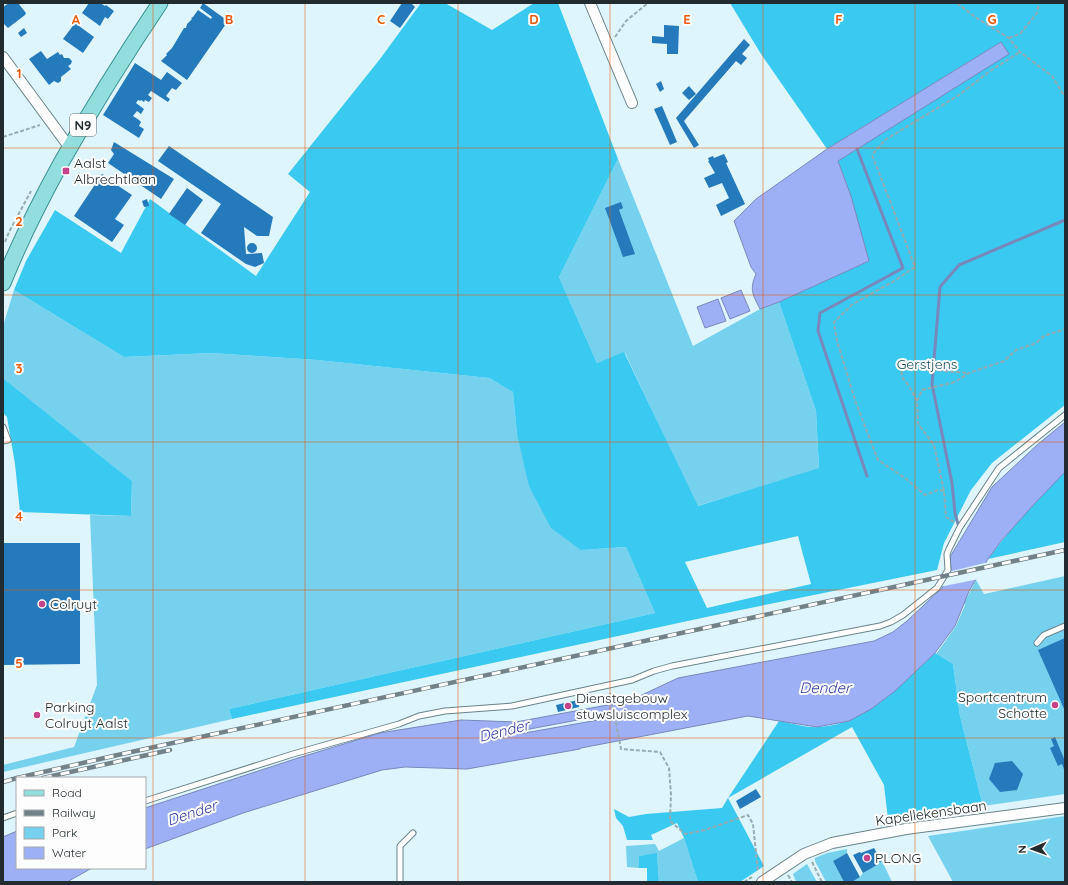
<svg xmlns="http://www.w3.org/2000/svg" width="1068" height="885" viewBox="0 0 1068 885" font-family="Quicksand,sans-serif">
	<rect width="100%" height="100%" fill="#def5fd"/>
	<g fill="#75d1ee">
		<polygon points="618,159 693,346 760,309 779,302 816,411 819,469 697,506 625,353 597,363 559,277"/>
		<polygon points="14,290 124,357 212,353 317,360 489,378 513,392 517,434 581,550 626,547 655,613 229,709 232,719 3,772 3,765 74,747 97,685 90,515 131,516 132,481 3,378 3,326"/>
		<polygon points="1065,576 1065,794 983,806 960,716 953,664 936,654 956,626 965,605 964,603 976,580 984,594"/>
		<polygon points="1065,816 1065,882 953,882 928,836"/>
		<polygon points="684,838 698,882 659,882 657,854 639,856 639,868 627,867 626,846 655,844 659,851"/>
		<polygon points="847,849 847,853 833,861 844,882 826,882 815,861 815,858 827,853"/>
		<polygon points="882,861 892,882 852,882 860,877 863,873 879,864 878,863"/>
		<polygon points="807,864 817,882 796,882 793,874"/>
	</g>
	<g fill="#3ac9f0" fill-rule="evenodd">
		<path d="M421,3H445L492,30L534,3H558L618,159L559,277L597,363L624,352L698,506L819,468L816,411L779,302L869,261L851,196L838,161L1008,54L1001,42L827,149L761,54L730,3H1065V405L992,463L971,490L944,543L937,570L711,616L232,719L229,709L655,613L626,547L581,550L551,528L529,486L517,434L513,392L489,378L317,360L212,353L124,357L14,290L26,261L55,210L121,253L150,199L256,276L310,192L288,174L380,59ZM798,536L811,584L707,608L685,562Z"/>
		<polygon points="3,378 132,481 131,516 20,512 15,464 7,417 3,413"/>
		<path d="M1065,472V542L988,559C1011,528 1037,499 1065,472Z"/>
		<path d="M935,653L953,664L960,716L983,806L888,819L884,785L852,727L728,798L764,866L740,882H698L684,838L677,823L651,835L653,840H627L623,826L616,818L614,809L629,817L646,814L722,808L728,798L779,721C792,723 806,728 819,727C868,724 901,684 935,653Z"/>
		<polygon points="657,853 659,882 647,882 647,868 639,868 639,856"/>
	</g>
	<g fill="#9db0f6" stroke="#7888bb" fill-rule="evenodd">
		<path d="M1001,42L1009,54L838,161L851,196L869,261L779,302L760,309C753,295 749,290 756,274L751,267L734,221L756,199L827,149Z"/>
		<polygon points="741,290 750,311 730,319 721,298"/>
		<polygon points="718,299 726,321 705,328 697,307"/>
		<path d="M1065,422V472L1037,501L1001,541L988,559L969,591L955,626L935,653L895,691L871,709L849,721L817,727L748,716L581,748L580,749L467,769L405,767L382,770L243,813L145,849V808L298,758L380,733L461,720L516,722L629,701L678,678L874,641L893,632L907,621L942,588L951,569L950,557L992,487L1037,445ZM631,710L632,714L519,734V731Z"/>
		<polygon points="17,831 17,868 92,868 67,882 3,882 3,837"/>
	</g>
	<polygon fill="#def5fd" points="989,562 979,579 939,587 948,572"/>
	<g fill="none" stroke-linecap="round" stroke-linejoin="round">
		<g stroke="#7888bb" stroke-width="3">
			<polyline points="857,149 903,268 820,313 818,331 867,476"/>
			<polyline points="958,524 955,513 952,483 932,384 940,287 959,265 1065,220"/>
		</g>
	</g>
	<g fill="#247abb">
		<polygon points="9,3 18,3 26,13 25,15 8,28 3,23 3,7"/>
		<polygon points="89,3 100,3 105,6 106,5 114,11 108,19 105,17 100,26 82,13"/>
		<polygon points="203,3 228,21 187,80 161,61 167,55 166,54 172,48 184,28 186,28 187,24 192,19 191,18 193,17 198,10 211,19 212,17 200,8"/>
		<polygon points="402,3 411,3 415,7 400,28 390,21"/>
		<polygon points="75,23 94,37 83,53 63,39"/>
		<polygon points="664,25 679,26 678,54 667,54 667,44 652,43 652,36 664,37"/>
		<polygon points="24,28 27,33 21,37 18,33"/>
		<polygon points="744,39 750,45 742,54 747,58 741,65 736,61 684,121 699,145 694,148 676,118"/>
		<polygon points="41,51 47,59 58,52 60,55 62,54 64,58 69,58 72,61 71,64 68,66 71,69 61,77 61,81 58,83 54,81 49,85 29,59"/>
		<polygon points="135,63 161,80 167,72 182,83 176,90 172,88 166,96 170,99 168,102 151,91 148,95 152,98 149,102 145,100 144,102 141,100 140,101 138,100 136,103 144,109 141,114 137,111 133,116 139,120 141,122 139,126 144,129 139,138 103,115"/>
		<polygon points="661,81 664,89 660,92 656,84"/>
		<polygon points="689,86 696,94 689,100 682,93"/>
		<polygon points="662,106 677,142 670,145 654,109"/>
		<polygon points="114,142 174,179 161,199 108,163 114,154 111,150"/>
		<polygon points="169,146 273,217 269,236 257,236 244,227 246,254 262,253 264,263 255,267 246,264 201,233 221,204 158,161"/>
		<polygon points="724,154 728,162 726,163 745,204 721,216 716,205 729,198 722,183 709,188 704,178 715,173 708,161 709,161 708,158 713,156 714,158"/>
		<polygon points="102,174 112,180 111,181 132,195 115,219 124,225 112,242 74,216"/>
		<polygon points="187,188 203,200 185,225 169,214"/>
		<polygon points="147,199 149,206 144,207 142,201"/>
		<polygon points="621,202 623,208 619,210 635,254 623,257 605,208"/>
		<circle cx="252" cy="248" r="5"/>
		<polygon points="3,543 80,543 80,664 3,665"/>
		<polygon points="1065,638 1065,711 1038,650"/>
		<polygon points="578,700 579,707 558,712 556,705"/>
		<polygon points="1055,737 1065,761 1065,772 1062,764 1058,766 1050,748 1054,746 1051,739"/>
		<polygon points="1012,761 1023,774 1017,790 1000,792 989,779 995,763"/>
		<polygon points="756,789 761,797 740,809 736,801"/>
		<polygon points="874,848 882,861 878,863 879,864 863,873 853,855 860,852 861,853"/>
		<polygon points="847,853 860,877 852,882 844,882 833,861"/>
	</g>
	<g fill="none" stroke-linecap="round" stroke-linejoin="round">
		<defs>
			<g id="lane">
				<polyline points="3,427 8,440 3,441"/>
				<polyline points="1037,643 1044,635 1065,626"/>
				<polyline points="145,801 293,754 399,724 419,716 445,711 512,706 632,680 654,671 672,666 880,626 891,622 903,615 937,588 948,570 947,554 949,549 960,527 999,468 1065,415"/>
				<polyline points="3,818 17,813"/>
				<polyline points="400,882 400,846 413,833"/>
			</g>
			<g id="street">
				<polyline points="590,3 632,103"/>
				<polyline points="3,57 70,148"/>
				<polyline points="762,882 804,854 832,843 906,829 1065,808"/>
			</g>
			<path id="primary" d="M3,283C20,241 39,203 61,163C92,108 125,55 160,3"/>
		</defs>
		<use href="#lane" stroke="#6a848c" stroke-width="7"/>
		<use href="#street" stroke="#6a848c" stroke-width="12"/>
		<use href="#primary" stroke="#3b9193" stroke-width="17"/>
		<g stroke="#98abb1" stroke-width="2" stroke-dasharray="4 2" stroke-linecap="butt">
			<polyline points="957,3 975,17 1009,38 1020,52 1052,76 1065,97"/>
			<polyline points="615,37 626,21 648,3"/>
			<polyline points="1009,38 1020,34 1037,13 1039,3"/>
			<polyline points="3,137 40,125"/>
			<polyline points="5,242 9,232 31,191"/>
			<path d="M917,401C914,396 912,391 909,386C905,380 899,377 903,369L906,368L968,373"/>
			<polyline points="944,491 938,490 925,495 905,478 878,460 856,403 837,341 834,322 853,304 894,281 915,267 890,201 872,155 885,140 959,95 990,71 1020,52"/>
			<polyline points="954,522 946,517 944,491 934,445 918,424 917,401 922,390 955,382 969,373 1004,361 1016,350 1036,343 1044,336 1065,329"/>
			<polyline points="610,693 621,749 660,752 669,768 671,795 670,821 685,834 705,830 748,815 753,824 758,872"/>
			<polyline points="812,862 822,882"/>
			<polyline points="788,875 792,882"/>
			<polyline points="744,882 752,877"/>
		</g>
		<use href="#lane" stroke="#fff" stroke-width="5"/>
		<use href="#street" stroke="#fff" stroke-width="10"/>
		<use href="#primary" stroke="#92dede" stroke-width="15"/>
		<defs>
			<g id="rail">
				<polyline points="17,778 122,754 1065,550"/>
				<polyline points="43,778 170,750"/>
				<polyline points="3,782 17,778"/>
			</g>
		</defs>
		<use href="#rail" stroke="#728288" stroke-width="4.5"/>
		<use href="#rail" stroke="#fdfdfd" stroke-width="3" stroke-dasharray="9" stroke-linecap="butt"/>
	</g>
	<path fill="none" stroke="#e8590c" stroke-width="1" stroke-opacity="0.55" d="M153,3V882M305,3V882M458,3V882M610,3V882M763,3V882M915,3V882M3,148H1065M3,295H1065M3,442H1065M3,590H1065M3,738H1065"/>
	<g fill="#c5438b" stroke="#fdfdfd" stroke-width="1.5">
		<rect x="62" y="167" width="8" height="8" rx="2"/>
		<circle cx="42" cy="604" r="4"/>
		<circle cx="1055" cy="705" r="4"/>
		<circle cx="568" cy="706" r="4"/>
		<circle cx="37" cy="715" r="4"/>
		<circle cx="867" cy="858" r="4"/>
	</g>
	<g text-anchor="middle" stroke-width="4" stroke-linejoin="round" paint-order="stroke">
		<rect fill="#fdfdfd" stroke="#646b6e" stroke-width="1" x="70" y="114" width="26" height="22" rx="3"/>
		<g font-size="13" font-weight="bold" fill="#222c30">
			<text x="83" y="130">N9</text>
		</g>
		<g font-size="14" fill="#222c30" stroke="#fdfdfd" text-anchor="start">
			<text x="74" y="168">Aalst<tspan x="74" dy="16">Albrechtlaan</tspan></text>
			<text x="50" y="609">Colruyt</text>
			<text x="1047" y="702" text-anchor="end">Sportcentrum<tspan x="1047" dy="16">Schotte</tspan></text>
			<text x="576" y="703">Dienstgebouw<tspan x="576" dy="16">stuwsluiscomplex</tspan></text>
			<text x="45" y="712">Parking<tspan x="45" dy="16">Colruyt Aalst</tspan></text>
			<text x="875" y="863">PLONG</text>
		</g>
		<g font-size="14" fill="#134d5d" stroke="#fdfdfd">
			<text x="927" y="369">Gerstjens</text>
		</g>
		<g font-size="14" fill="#222c30" stroke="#fdfdfd">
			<text transform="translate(931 813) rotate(-8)" y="5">Kapellekensbaan</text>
		</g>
		<g font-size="15" font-style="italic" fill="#3643a6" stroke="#fdfdfd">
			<text x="825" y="693">Dender</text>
			<text transform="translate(504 731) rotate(-14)" y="5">Dender</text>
			<text transform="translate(192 813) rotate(-18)" y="5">Dender</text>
		</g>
	</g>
	<g font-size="13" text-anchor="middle" font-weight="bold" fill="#e8590c" stroke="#fdfdfd" stroke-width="4" stroke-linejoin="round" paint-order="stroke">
		<text x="76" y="24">A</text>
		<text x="229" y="24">B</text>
		<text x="381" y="24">C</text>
		<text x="534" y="24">D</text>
		<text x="687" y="24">E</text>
		<text x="839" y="24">F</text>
		<text x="992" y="24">G</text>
		<text x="19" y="78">1</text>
		<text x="19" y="226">2</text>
		<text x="19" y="373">3</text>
		<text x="19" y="521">4</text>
		<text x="19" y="668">5</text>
	</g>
	<rect width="1068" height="885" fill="none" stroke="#222c30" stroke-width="8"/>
	<rect x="16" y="777" width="130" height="92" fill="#fdfdfd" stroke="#a5a9ab"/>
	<rect x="24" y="790" width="20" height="6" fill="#92dede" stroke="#a5a9ab"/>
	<text x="52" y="797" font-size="12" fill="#222c30">Road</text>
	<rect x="24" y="810" width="20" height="6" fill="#728288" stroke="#a5a9ab"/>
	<text x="52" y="817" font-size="12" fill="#222c30">Railway</text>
	<rect x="24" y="827" width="20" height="12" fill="#75d1ee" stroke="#a5a9ab"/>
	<text x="52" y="837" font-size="12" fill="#222c30">Park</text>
	<rect x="24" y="847" width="20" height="12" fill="#9db0f6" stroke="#a5a9ab"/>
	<text x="52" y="857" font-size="12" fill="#222c30">Water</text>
	<g transform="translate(1032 849) rotate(268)" stroke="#fdfdfd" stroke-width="3" paint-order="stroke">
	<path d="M0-3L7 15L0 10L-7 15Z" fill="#222c30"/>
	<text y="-6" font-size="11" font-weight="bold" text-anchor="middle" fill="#222c30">N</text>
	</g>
</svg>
